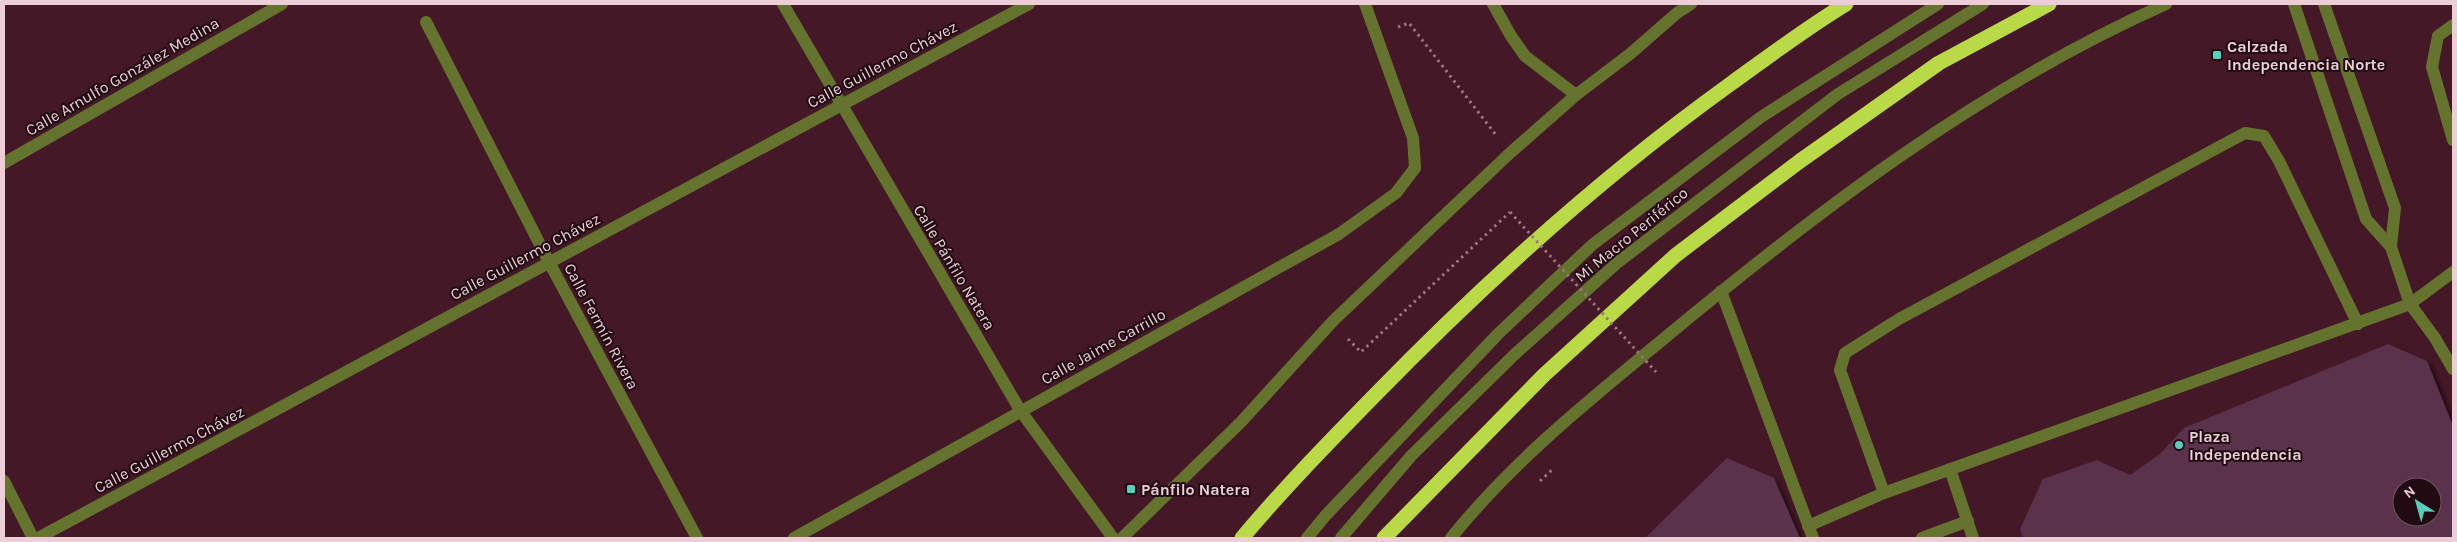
<svg xmlns="http://www.w3.org/2000/svg" width="2457" height="542" viewBox="0 0 2457 542" font-family="Karla,sans-serif">
	<defs>
		<filter id="shadow"><feDropShadow dx="4.5" dy="4.5" stdDeviation="2.5" flood-color="#0009"/></filter>
	</defs>
	<rect width="100%" height="100%" fill="#451827"/>
	<g fill="#5a304c" fill-rule="evenodd" filter="url(#shadow)">
		<path d="M2388,344L2427,361L2453,426V538H2023L2020,529L2043,479L2097,460L2130,475L2160,454L2184,428ZM2402,487H2432V517H2402Z"/>
		<polygon points="1727,458 1774,478 1800,538 1645,538"/>
	</g>
	<g fill="none" stroke-linecap="round" stroke-linejoin="round">
		<g stroke="#9b7580" stroke-width="3" stroke-dasharray="2.5 4" stroke-linecap="butt">
			<polyline points="1398,27 1409,23 1496,135"/>
			<polyline points="1348,339 1361,352 1510,212"/>
			<polyline points="1540,481 1554,468"/>
		</g>
		<g stroke="#64742f" stroke-width="12">
			<polyline points="783,4 1020,410 1113,538"/>
			<polyline points="1493,4 1511,36 1525,56 1576,95"/>
			<polyline points="2294,4 2366,219 2391,247 2410,304 2435,338 2453,369"/>
			<polyline points="2324,4 2395,208 2391,247"/>
			<polyline points="426,22 549,262 697,538"/>
			<polyline points="2453,25 2438,36 2432,67 2453,140"/>
			<polyline points="4,163 282,4"/>
			<polyline points="1721,291 1813,538"/>
			<polyline points="1950,469 1973,538"/>
			<polyline points="4,481 33,538"/>
			<polyline points="1884,493 1840,370 1845,353 1899,319 2245,133 2264,136 2279,161 2358,324"/>
			<polyline points="1808,526 1884,493 2410,304 2453,272"/>
			<polyline points="38,538 1029,4"/>
			<polyline points="794,538 1339,234 1396,193 1415,168 1413,138 1365,4"/>
			<polyline points="1122,538 1241,422 1333,321 1510,153 1576,95 1630,54 1677,13 1691,4"/>
			<polyline points="1307,538 1326,515 1498,334 1592,245 1761,117 1938,4"/>
			<polyline points="1341,538 1411,456 1514,355 1617,263 1838,94 1983,4"/>
			<path d="M1451,538C1511,463 1587,402 1661,341C1816,212 1981,86 2166,4"/>
			<polyline points="1922,538 1968,521"/>
		</g>
		<g stroke="#b9d947" stroke-width="15">
			<path d="M1242,538C1284,488 1329,442 1375,395C1486,281 1600,178 1729,85C1768,57 1806,28 1846,4"/>
			<polyline points="1384,538 1544,375 1676,255 1800,161 1939,63 2049,4"/>
		</g>
		<polyline stroke="#9b7580" stroke-width="3" stroke-dasharray="2.5 4" stroke-linecap="butt" points="1510,212 1656,372"/>
	</g>
	<g fill="#5bcebb" stroke="#1f0b11" stroke-width="2">
		<rect x="2212" y="50" width="10" height="10" rx="2.5"/>
		<circle cx="2179" cy="445" r="5"/>
		<rect x="1126" y="484" width="10" height="10" rx="2.5"/>
	</g>
	<g text-anchor="middle" stroke-width="4" stroke-linejoin="round" paint-order="stroke">
		<g font-size="16" font-weight="bold" fill="#edced6" stroke="#1f0b11" text-anchor="start">
			<text x="2227" y="52">Calzada<tspan x="2227" dy="18">Independencia Norte</tspan></text>
			<text x="2189" y="442">Plaza<tspan x="2189" dy="18">Independencia</tspan></text>
			<text x="1141" y="495">Pánfilo Natera</text>
		</g>
		<g font-size="16" fill="#edced6" stroke="#1f0b11">
			<text transform="translate(882 64) rotate(-28)" y="6">Calle Guillermo Chávez</text>
			<text transform="translate(122 76) rotate(-30)" y="6">Calle Arnulfo González Medina</text>
			<text transform="translate(1631 234) rotate(-39)" y="6">Mi Macro Periférico</text>
			<text transform="translate(525 256) rotate(-28)" y="6">Calle Guillermo Chávez</text>
			<text transform="translate(955 267) rotate(59)" y="6">Calle Pánfilo Natera</text>
			<text transform="translate(602 326) rotate(62)" y="6">Calle Fermín Rivera</text>
			<text transform="translate(1103 346) rotate(-29)" y="6">Calle Jaime Carrillo</text>
			<text transform="translate(169 449) rotate(-28)" y="6">Calle Guillermo Chávez</text>
		</g>
	</g>
	<rect width="2457" height="542" fill="none" stroke="#edced6" stroke-width="10"/>
	<g transform="translate(2417 502) rotate(323)"><circle r="24" fill="#1f0b11" stroke="#715960"/>
	<path d="M0-4L9 19L0 12L-9 19Z" fill="#5bcebb"/>
	<text y="-8" font-size="14" font-weight="bold" text-anchor="middle" fill="#edced6">N</text>
	</g>
</svg>
